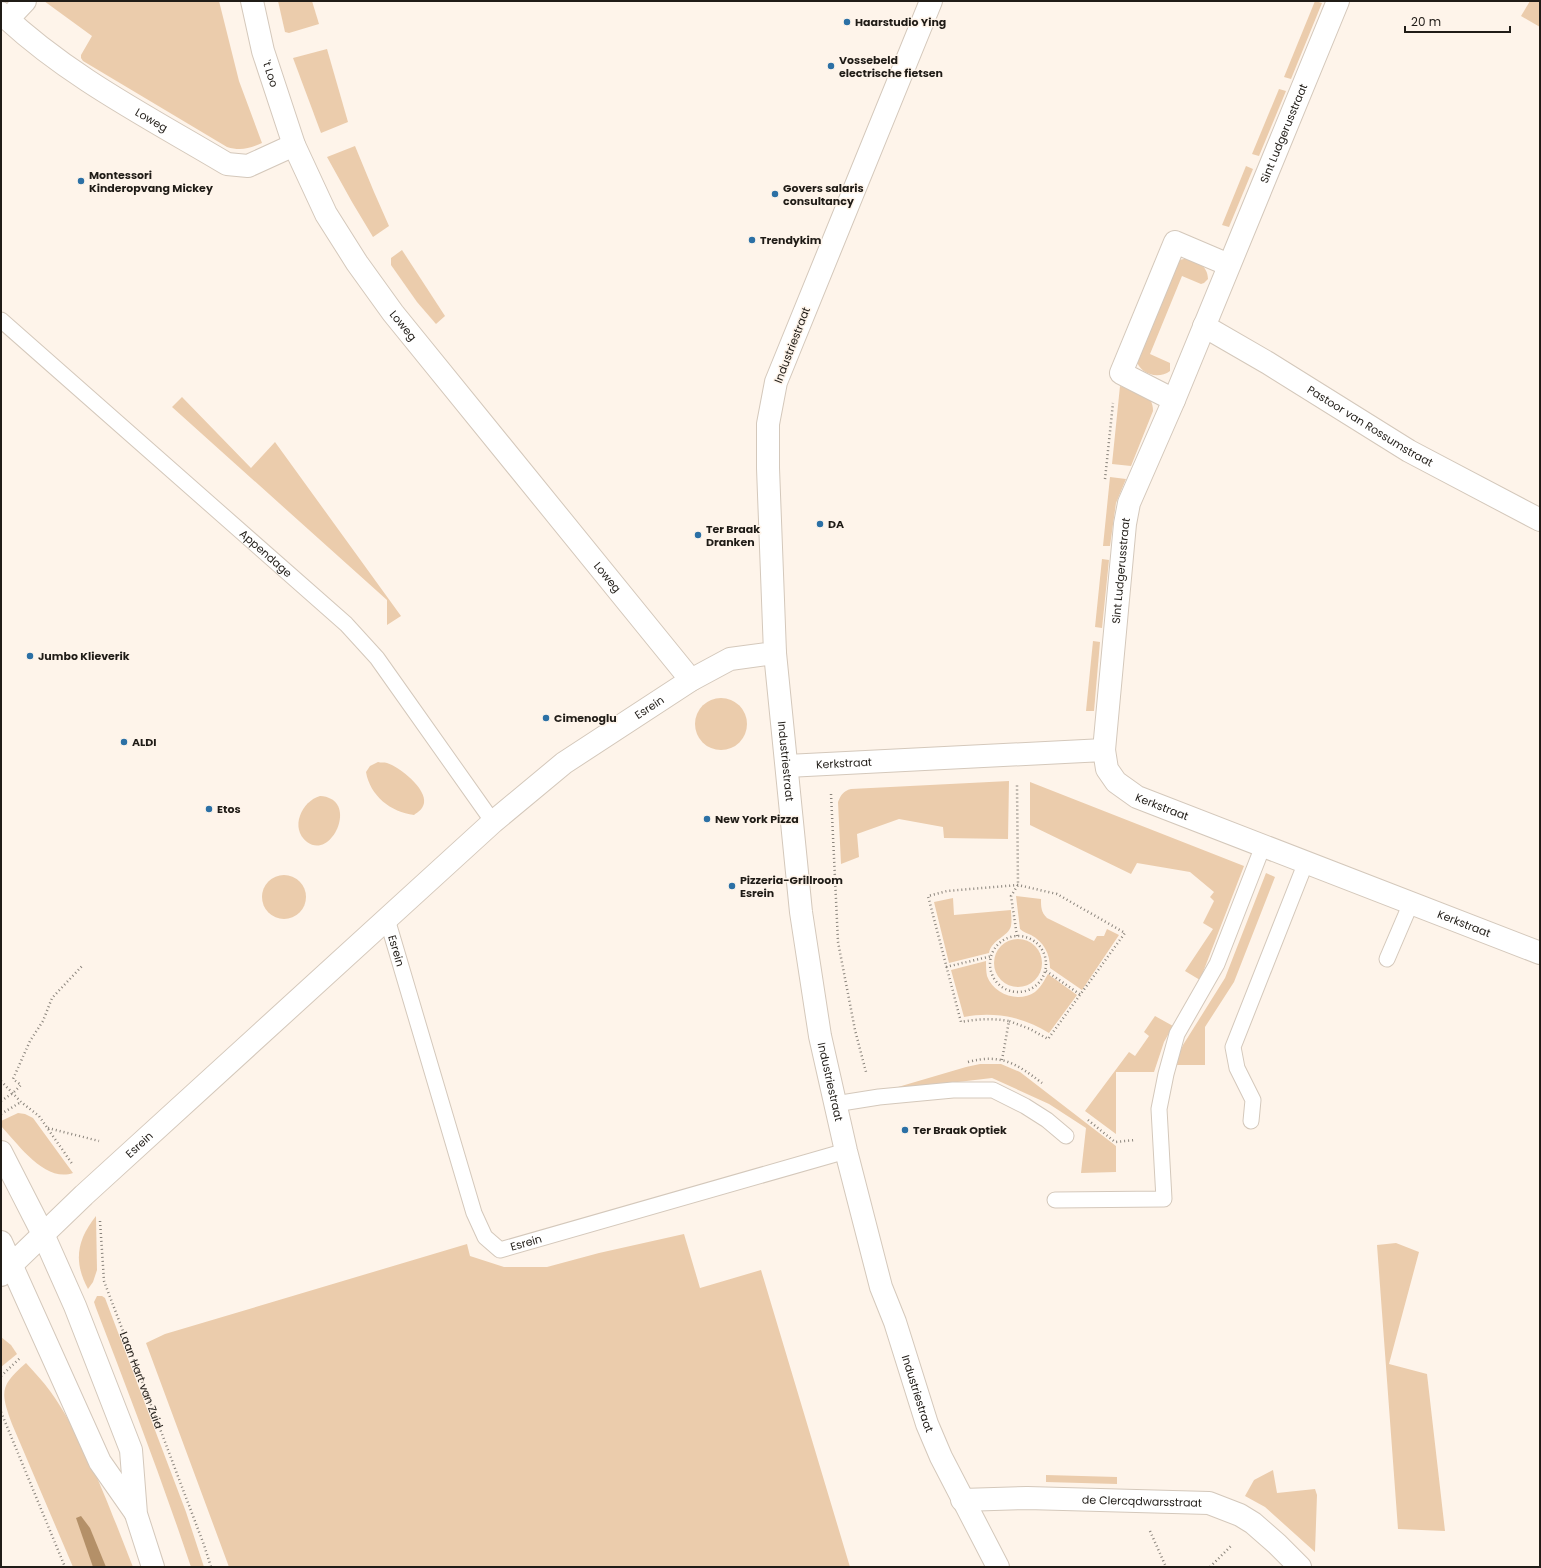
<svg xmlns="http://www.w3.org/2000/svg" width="1541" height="1568" viewBox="0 0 1541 1568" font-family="Poppins,sans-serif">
	<rect width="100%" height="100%" fill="#fef4ea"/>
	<g fill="#ebccac">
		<path d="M44,1H219L239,81L262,143C249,149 240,151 227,147L83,61L81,58V55L92,36Z"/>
		<polygon points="278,1 312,1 319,24 289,33 285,32"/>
		<polygon points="1315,1 1322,3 1291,79 1284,77"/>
		<polygon points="1530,1 1540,1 1540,27 1521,16"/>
		<polygon points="327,49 348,122 321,133 293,58"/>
		<polygon points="1279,89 1286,91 1259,156 1252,154"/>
		<polygon points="355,146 374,192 389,226 373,237 352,202 327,157"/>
		<polygon points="1246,166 1253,169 1229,227 1222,225"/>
		<polygon points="402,250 445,316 436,324 417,302 391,265 391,258"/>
		<path d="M1184,259C1196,259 1208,266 1208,279L1204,283L1201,284L1182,276L1150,354L1170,363V371C1158,380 1139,374 1136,359L1179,260Z"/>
		<path d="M1120,386C1134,390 1154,393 1153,411L1131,466L1112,464Z"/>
		<polygon points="182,397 251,468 275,442 401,616 387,625 387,600 172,407"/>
		<polygon points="1110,477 1126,479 1116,503 1110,546 1103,546"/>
		<polygon points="1102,559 1109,560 1102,628 1095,627"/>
		<polygon points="1093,641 1100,642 1094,711 1086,711"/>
		<circle cx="721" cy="724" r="26"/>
		<path d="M378,762C381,763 384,762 387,763C400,767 427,789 424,803C423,809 418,812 414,815C391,812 370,796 366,772L370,766Z"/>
		<path d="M1009,781L1008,839L944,838L943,827L899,819L857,834L859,857L841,864L838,802C841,795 843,791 851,789Z"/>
		<polygon points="1030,782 1244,866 1200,980 1185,971 1213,929 1203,923 1214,901 1210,897 1214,892 1190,872 1137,863 1131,874 1030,825"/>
		<path d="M320,796C360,798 332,861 307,842C289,828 302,801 320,796Z"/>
		<polygon points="1266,873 1275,877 1234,982 1205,1027 1205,1065 1177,1065 1178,1057 1183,1045 1225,978"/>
		<circle cx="284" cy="897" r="22"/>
		<path d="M1016,896L1041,899C1041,907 1041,912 1047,918L1094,941L1097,936H1104L1107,929L1119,935L1082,990L1050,968C1050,954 1044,942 1031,935C1027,933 1023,932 1020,929Z"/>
		<path d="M953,898L954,915L1011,910C1011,915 1012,921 1011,926C1008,937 992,939 989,953L949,963L934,902Z"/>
		<circle cx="1018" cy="963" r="24"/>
		<path d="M986,961C986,966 986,971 987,976C994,995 1019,1003 1035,992C1041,987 1044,981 1048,974L1077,995L1049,1033C1024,1017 994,1011 964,1017L951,970Z"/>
		<polygon points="1155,1016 1173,1026 1164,1042 1154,1072 1116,1072 1116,1134 1085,1111 1129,1052 1135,1056 1149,1036 1144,1032"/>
		<polygon points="980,1064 1001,1064 1020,1072 1116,1146 1116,1172 1081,1173 1086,1128 1049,1104 992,1078 898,1089 898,1087 966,1067"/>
		<path d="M18,1113L25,1114L33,1118L73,1173C45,1183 18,1144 1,1126V1121Z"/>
		<path d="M96,1216L97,1270L93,1282L88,1289C73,1261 77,1240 96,1216Z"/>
		<polygon points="684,1234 700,1288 761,1270 850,1567 229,1567 146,1343 165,1334 467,1244 470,1256 504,1267 547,1267 599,1253"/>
		<polygon points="1396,1243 1419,1252 1389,1364 1427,1374 1445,1531 1398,1529 1377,1245"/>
		<path d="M97,1296H102L105,1298L186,1512L204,1567H191C162,1480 129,1394 96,1308L94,1302Z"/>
		<polygon points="1,1337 11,1345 17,1354 1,1367"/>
		<path d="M26,1363C34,1372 43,1381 50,1391C86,1441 110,1509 133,1567H73L12,1424C0,1391 0,1386 26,1363Z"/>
		<polygon points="1273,1470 1277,1493 1315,1489 1317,1495 1315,1552 1265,1507 1245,1496 1254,1480"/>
		<polygon points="1046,1475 1117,1477 1117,1484 1046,1482"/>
	</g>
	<polygon fill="#b49068" points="81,1516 90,1528 106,1567 93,1567 76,1518"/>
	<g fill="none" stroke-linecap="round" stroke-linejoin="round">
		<defs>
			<g id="lane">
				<path id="s2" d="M1,320L346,624L377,658L493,822"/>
				<path id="s3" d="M387,919L474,1213L485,1237L500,1250L846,1151"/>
				<polyline points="1387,959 1411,903"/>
				<polyline points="835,1104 879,1097 953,1090 993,1090 1025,1106 1047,1120 1066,1136"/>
				<polyline points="1251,1121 1253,1100 1237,1068 1233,1047 1306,862"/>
				<polyline points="1055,1200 1164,1199 1159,1109 1166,1074 1177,1034 1217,964 1263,846"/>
			</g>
			<g id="street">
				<path id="s4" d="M252,1L263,51L294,145L326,214L357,263L393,313L691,680"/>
				<path id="s5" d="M931,1L776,382L768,424V468L775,653L801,912L820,1036L846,1151L881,1287L895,1322L927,1424L941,1457L998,1567"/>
				<path id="s6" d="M1,13C67,76 150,118 227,164L248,166L294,145"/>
				<polyline points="8,19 25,1"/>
				<path id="s7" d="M1204,326L1268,363L1409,451L1540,520"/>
				<polyline points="1174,400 1121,373 1175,242 1229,265"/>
				<path id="s8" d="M1104,750L1125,524L1129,503L1174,400L1338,1"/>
				<path id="s9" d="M787,766L1104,750L1107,769L1116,782L1137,797L1540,953"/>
				<path id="s10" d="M1,1275L84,1195L493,822L564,763L691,680L730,659L775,653"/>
				<path id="s11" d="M962,1500L1027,1498L1209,1503L1240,1515L1253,1523L1277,1544L1300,1567"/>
			</g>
			<g id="secondary">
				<polyline points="1,1152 43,1234 75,1306 131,1450 136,1514 153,1567"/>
				<polyline points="1,1242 100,1462 135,1512"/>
			</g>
		</defs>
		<use href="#lane" stroke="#d4c8bb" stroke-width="17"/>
		<use href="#street" stroke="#d4c8bb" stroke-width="24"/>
		<use href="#secondary" stroke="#d4c8bb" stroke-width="24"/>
		<g stroke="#8a847c" stroke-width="2.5" stroke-dasharray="1 3" stroke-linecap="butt">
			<polyline points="1105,479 1113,403"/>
			<polyline points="831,794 838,942 855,1030 866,1072"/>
			<polyline points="1017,936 1011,896 1018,885 1017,784"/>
			<circle cx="1018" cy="964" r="28"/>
			<polyline points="946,967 992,956"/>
			<polyline points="1046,971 1081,995"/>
			<path d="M1002,1060L1009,1021L1030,1029L1048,1039L1125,933L1057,894L1018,885L947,891L928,896L961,1022C978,1019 992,1018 1009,1021"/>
			<path d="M968,1062C1001,1053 1017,1064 1042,1083"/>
			<polyline points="1,1081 21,1102 39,1116 73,1165"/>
			<polyline points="1,1101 13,1093 21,1085 13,1079 30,1041 43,1021 52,998 83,965"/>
			<polyline points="1,1114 21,1102"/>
			<polyline points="1088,1120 1115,1142 1135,1140"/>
			<polyline points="48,1128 99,1141"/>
			<path id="s1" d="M100,1221L104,1281L204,1545L211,1567"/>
			<polyline points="1,1376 21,1357"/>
			<polyline points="1,1412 65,1567"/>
			<polyline points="1150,1531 1166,1567"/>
			<polyline points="1210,1567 1232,1545"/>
		</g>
		<use href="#lane" stroke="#fff" stroke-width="15"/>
		<use href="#street" stroke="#fff" stroke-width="22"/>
		<use href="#secondary" stroke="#fff" stroke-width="22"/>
	</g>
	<g fill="#2c70a5" stroke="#fef4ea" stroke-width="1.5">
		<circle cx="847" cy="22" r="4"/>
		<circle cx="831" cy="66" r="4"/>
		<circle cx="81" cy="181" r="4"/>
		<circle cx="775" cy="194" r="4"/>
		<circle cx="752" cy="240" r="4"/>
		<circle cx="820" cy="524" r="4"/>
		<circle cx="698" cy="535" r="4"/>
		<circle cx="30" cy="656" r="4"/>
		<circle cx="546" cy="718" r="4"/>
		<circle cx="124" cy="742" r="4"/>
		<circle cx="209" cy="809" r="4"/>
		<circle cx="707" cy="819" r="4"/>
		<circle cx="732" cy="886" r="4"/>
		<circle cx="905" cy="1130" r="4"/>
	</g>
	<g text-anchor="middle" stroke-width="3" stroke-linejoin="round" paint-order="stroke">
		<g font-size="11" font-weight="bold" fill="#201c17" stroke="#fef4ea" text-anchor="start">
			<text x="855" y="26">Haarstudio Ying</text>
			<text x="839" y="64">Vossebeld<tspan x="839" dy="13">electrische fietsen</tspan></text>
			<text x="89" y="179">Montessori<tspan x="89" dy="13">Kinderopvang Mickey</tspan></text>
			<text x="783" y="192">Govers salaris<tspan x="783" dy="13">consultancy</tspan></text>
			<text x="760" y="244">Trendykim</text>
			<text x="828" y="528">DA</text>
			<text x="706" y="533">Ter Braak<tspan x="706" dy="13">Dranken</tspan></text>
			<text x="38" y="660">Jumbo Klieverik</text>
			<text x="554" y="722">Cimenoglu</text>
			<text x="132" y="746">ALDI</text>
			<text x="217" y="813">Etos</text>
			<text x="715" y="823">New York Pizza</text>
			<text x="740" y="884">Pizzeria-Grillroom<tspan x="740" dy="13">Esrein</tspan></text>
			<text x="913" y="1134">Ter Braak Optiek</text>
		</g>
		<g font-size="11" fill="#201c17" stroke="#fef4ea">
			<text dy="4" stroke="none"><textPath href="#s4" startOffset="75">'t Loo</textPath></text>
			<text dy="4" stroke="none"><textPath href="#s6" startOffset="185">Loweg</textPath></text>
			<text dy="4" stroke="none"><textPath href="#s8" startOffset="649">Sint Ludgerusstraat</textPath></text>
			<text dy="4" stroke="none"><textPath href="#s4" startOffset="362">Loweg</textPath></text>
			<text transform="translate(792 345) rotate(-69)" y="4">Industriestraat</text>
			<text dy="4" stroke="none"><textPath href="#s7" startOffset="194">Pastoor van Rossumstraat</textPath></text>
			<text dy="4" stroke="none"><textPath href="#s2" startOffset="353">Appendage</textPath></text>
			<text dy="4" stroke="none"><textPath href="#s8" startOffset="180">Sint Ludgerusstraat</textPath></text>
			<text dy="4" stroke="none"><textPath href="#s4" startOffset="686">Loweg</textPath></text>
			<text dy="4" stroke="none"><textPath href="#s10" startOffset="863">Esrein</textPath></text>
			<text dy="4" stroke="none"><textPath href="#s5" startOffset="792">Industriestraat</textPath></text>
			<text dy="4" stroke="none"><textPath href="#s9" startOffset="57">Kerkstraat</textPath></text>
			<text dy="4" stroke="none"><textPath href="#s9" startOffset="405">Kerkstraat</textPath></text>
			<text dy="4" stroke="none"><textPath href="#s9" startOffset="729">Kerkstraat</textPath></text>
			<text dy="4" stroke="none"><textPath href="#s3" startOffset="33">Esrein</textPath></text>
			<text dy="4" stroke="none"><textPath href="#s5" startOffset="1116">Industriestraat</textPath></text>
			<text dy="4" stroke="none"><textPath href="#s10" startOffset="190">Esrein</textPath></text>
			<text dy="4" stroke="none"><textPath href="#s3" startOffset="380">Esrein</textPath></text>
			<text dy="4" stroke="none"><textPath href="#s1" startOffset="166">Laan Hart van Zuid</textPath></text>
			<text dy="4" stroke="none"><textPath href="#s5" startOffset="1440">Industriestraat</textPath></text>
			<text dy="4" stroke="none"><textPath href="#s11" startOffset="180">de Clercqdwarsstraat</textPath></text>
		</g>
	</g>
	<rect width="1541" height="1568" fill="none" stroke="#201c17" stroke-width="4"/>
	<path d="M1405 26v6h105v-6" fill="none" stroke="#201c17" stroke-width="2"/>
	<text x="1411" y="26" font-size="12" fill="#201c17" stroke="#fef4ea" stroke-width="3" paint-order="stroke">20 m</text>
</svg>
